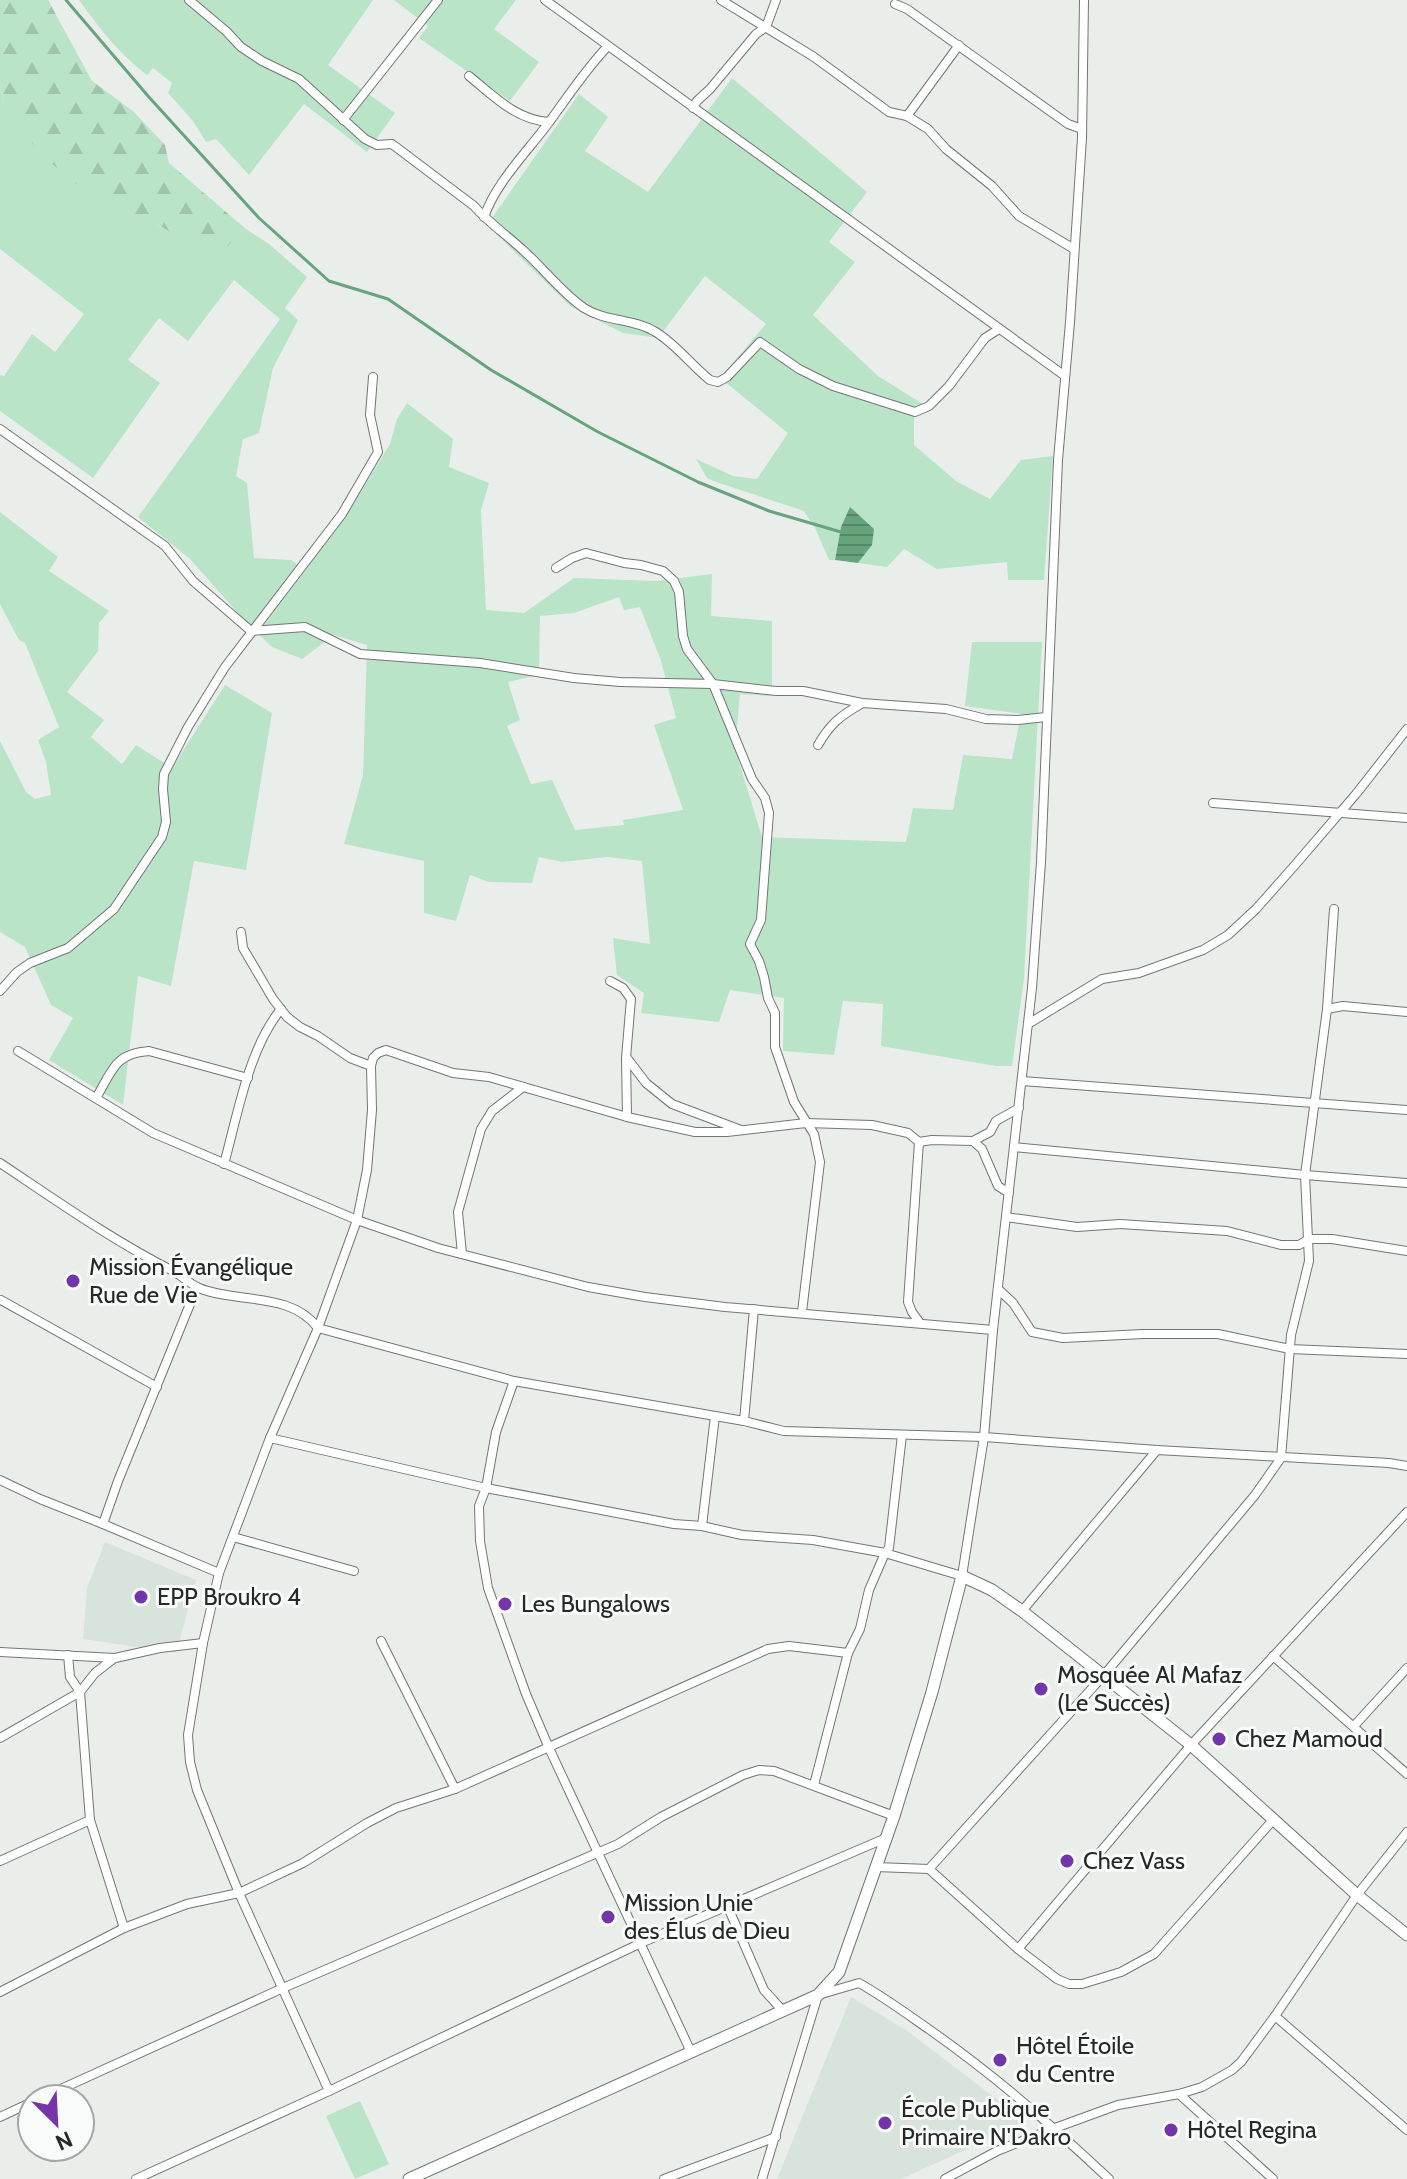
<svg xmlns="http://www.w3.org/2000/svg" width="1407" height="2179" viewBox="0 0 1407 2179" font-family="Cabin,sans-serif">
	<defs>
		<pattern id="forest-firs" width="22" height="20" patternUnits="userSpaceOnUse" patternTransform="scale(2)"><rect width="22" height="20" fill="#bae4c7"/><path d="M5 1l3.5 6h-7zM16 11l3.5 6h-7z" fill="#a0c4ab"/></pattern>
		<pattern id="water-rules" width="6" height="5" patternUnits="userSpaceOnUse" patternTransform="scale(2)"><rect width="6" height="5" fill="#67a47d"/><path d="M0 2.5h6" fill="none" stroke="#558666"/></pattern>
	</defs>
	<rect width="100%" height="100%" fill="#eaeeeb"/>
	<g fill="#d8e3db">
		<polygon points="105,1542 196,1580 176,1653 83,1639 87,1588"/>
		<polygon points="851,1997 906,2030 1027,2122 901,2179 777,2179"/>
	</g>
	<g fill="#bae4c7" fill-rule="evenodd">
		<path d="M79,0H373L328,65L395,113L367,152L304,104L249,175L216,139L206,142L193,121L168,93L172,83L153,68L147,75C118,53 100,29 79,0Z"/>
		<polygon points="394,0 516,0 494,29 539,62 510,101 419,38 428,26"/>
		<polygon points="732,78 867,192 829,242 855,262 813,315 878,376 923,404 914,418 914,445 956,481 990,499 1021,460 1053,456 1044,580 1008,580 1007,562 937,569 904,549 887,567 858,563 872,545 841,527 835,560 829,560 815,528 804,511 716,482 707,478 696,459 733,476 757,479 788,433 720,378 766,324 705,276 658,338 623,333 570,306 487,225 579,94 608,117 585,151 648,192"/>
		<path d="M0,79L4,105L157,224L214,258L246,229L269,244L307,277L285,308L298,320L273,368L259,433L243,439L236,476L247,483L254,558L291,560L300,566L348,500L354,503L390,444L397,419L407,403L453,439L449,467L489,483L481,510L486,610L524,613L574,578L656,581L712,574L711,616L772,621V696L740,694L735,749L762,837L906,842L913,808L953,810L963,755L1012,759L1021,714L965,706L972,642H1042L1024,979L1012,1066H996L881,1046L883,1004L843,1001L834,1055L783,1051L784,998L730,990L719,1022L641,1013L644,993L617,975L613,938L650,944L642,861L607,857L562,862L539,857L532,883L489,882L470,875L456,921L424,913V861L344,844L363,775L367,645L334,635L302,659L272,647L245,621L190,559L138,517L280,319L234,280L188,341L159,318L128,360L160,383L93,478L0,411V375L4,376L32,334L55,352L84,314L0,249ZM619,597L624,610L640,607L661,661L676,718L654,725L683,810L623,820L624,825L575,830L552,780L531,784L507,726L520,720L508,682L539,675L540,616L574,613Z"/>
		<polygon points="0,512 58,557 49,571 109,611 99,623 98,651 67,692 104,720 91,737 122,764 136,745 172,768 225,685 272,713 246,870 194,861 171,986 138,976 123,1105 49,1060 73,1018 51,1005 25,947 0,932 0,741 26,792 35,799 51,795 46,762 38,740 59,727 25,643 19,640 0,604"/>
		<polygon points="360,2101 389,2164 355,2179 326,2116"/>
	</g>
	<polygon fill="url(#forest-firs)" points="0,0 48,0 92,81 133,111 165,145 169,163 246,229 214,259 157,224 88,193 41,155 4,105 0,79"/>
	<polygon fill="url(#water-rules)" points="850,507 874,529 872,545 858,563 835,560 841,527"/>
	<g fill="none" stroke-linecap="round" stroke-linejoin="round">
		<polyline stroke="#67a47d" stroke-width="3" points="66,0 148,96 259,218 329,281 388,299 491,370 598,432 698,482 769,511 841,532"/>
		<defs>
			<g id="minor">
				<path d="M189,0L226,31L241,47L262,61L299,79L365,139L377,145L392,144L474,206C489,223 508,236 525,252C545,270 562,293 584,308C606,322 632,318 654,331C674,342 692,366 710,380L718,382L727,377L760,342L799,369L833,386L915,412L929,406L949,386L985,338L999,329"/>
				<polyline points="545,0 1065,376"/>
				<polyline points="721,0 814,57 889,112 907,116 928,129 946,149 992,186 1019,216 1074,249"/>
				<polyline points="895,4 907,9 1068,124 1082,129"/>
				<path d="M469,76C494,96 516,120 549,122"/>
				<polyline points="693,108 697,101 710,89 756,34 766,27 776,0"/>
				<polyline points="907,116 959,45"/>
				<polyline points="343,120 438,0"/>
				<path d="M484,217C496,183 525,154 547,125C567,98 585,70 608,46"/>
				<polyline points="0,429 165,546 193,581 251,631 305,627 360,654 480,663 574,678 620,682 713,684 776,691 803,691 862,703 946,709 986,719 1018,720 1046,717"/>
				<polyline points="556,568 572,558 586,553 624,563 641,565 663,571 674,581 679,592 683,636 687,649 713,684 752,779 765,798 769,813 761,920 750,944 759,961 764,977 768,998 775,1013 775,1047 794,1102 814,1134 820,1162 802,1312"/>
				<path d="M818,745C830,724 840,716 861,704"/>
				<polyline points="1213,803 1407,818"/>
				<polyline points="241,932 243,948 273,999 287,1017 300,1027 318,1036 350,1058 371,1066"/>
				<polyline points="610,981 623,988 631,999 626,1058 627,1117"/>
				<polyline points="0,991 17,972 30,963 68,948 114,909 162,837 166,822 163,789 164,774 188,727 225,667 342,514 378,452 370,415 373,377"/>
				<polyline points="1327,1009 1343,1006 1407,1012"/>
				<polyline points="1028,1024 1102,979 1139,973 1203,950 1228,935 1256,909 1295,865 1356,794 1407,729"/>
				<polyline points="18,1051 153,1133 357,1220 438,1248 588,1287 645,1297 725,1307 993,1330"/>
				<polyline points="627,1058 646,1083 672,1104 741,1130"/>
				<polyline points="1022,1081 1407,1110"/>
				<path d="M96,1098C112,1072 114,1053 149,1051L248,1078"/>
				<polyline points="973,1141 990,1132 996,1121 1019,1108"/>
				<polyline points="919,1142 908,1302 912,1312 920,1323"/>
				<polyline points="1014,1147 1305,1175 1407,1183"/>
				<path d="M0,1163C57,1201 112,1240 173,1271C182,1276 190,1284 199,1288C238,1304 290,1291 318,1328L514,1381L744,1421L784,1431L984,1437L1157,1450L1389,1463L1407,1466"/>
				<path d="M224,1164C238,1114 248,1050 281,1009"/>
				<polyline points="1006,1217 1077,1227 1120,1224 1227,1231 1281,1245 1299,1245 1309,1239 1332,1239 1407,1251"/>
				<polyline points="462,1254 458,1212 481,1129 492,1111 523,1087"/>
				<polyline points="998,1289 1013,1303 1032,1332 1063,1338 1143,1334 1218,1334 1290,1349 1407,1354"/>
				<polyline points="1,1300 157,1387"/>
				<polyline points="514,1381 496,1432 486,1488 479,1506 480,1541 488,1588 526,1694 549,1748 691,2052"/>
				<polyline points="744,1421 754,1309"/>
				<polyline points="270,1438 486,1488 674,1524 702,1526 742,1535 813,1540 885,1553 889,1548 902,1435"/>
				<polyline points="0,1480 40,1499 103,1524 219,1573"/>
				<polyline points="103,1524 118,1481 197,1287"/>
				<polyline points="702,1526 715,1416"/>
				<polyline points="233,1537 354,1571"/>
				<polyline points="1022,1611 1157,1450"/>
				<polyline points="381,1641 455,1789"/>
				<polyline points="0,1652 115,1658 160,1648 203,1643"/>
				<polyline points="68,1655 70,1677 80,1692 90,1820 124,1928"/>
				<polyline points="1273,1656 1407,1774"/>
				<polyline points="1354,1726 1407,1668"/>
				<polyline points="0,1738 80,1692 95,1673 113,1659"/>
				<polyline points="814,1785 848,1653 860,1629 869,1590 885,1553 962,1576 984,1437 993,1330 1032,988 1041,862 1058,460 1070,322 1082,138 1084,0"/>
				<polyline points="0,1861 90,1820"/>
				<polyline points="876,1867 929,1869 1018,1949 1057,1979 1069,1984 1082,1984 1121,1972 1154,1954 1273,1820"/>
				<polyline points="929,1869 1104,1675 1255,1495 1281,1458 1291,1335 1309,1261 1305,1175 1327,1009 1334,909"/>
				<polyline points="727,1905 764,1990 783,2011"/>
				<polyline points="1018,1949 1191,1745 1407,1512"/>
				<polyline points="0,1992 124,1928 187,1904 239,1893 303,1863 367,1823 396,1808 455,1789 768,1649 789,1646 848,1653"/>
				<polyline points="1275,2016 1407,2130"/>
				<polyline points="329,2091 239,1893 197,1790 190,1762 188,1735 203,1643 219,1573 270,1438 318,1328 357,1220 367,1170 372,1110 371,1066 373,1058 378,1053 386,1050 453,1073 489,1077 627,1117 695,1132 727,1132 806,1123 872,1125 908,1133 919,1142 932,1140 973,1141 982,1149 998,1186 1009,1193"/>
				<polyline points="1179,2094 1273,2179"/>
				<polyline points="39,2099 283,1988 618,1844 661,1817 743,1775 759,1770 774,1771 894,1816"/>
				<polyline points="0,2117 32,2102"/>
				<polyline points="136,2179 329,2091 641,1943 886,1838"/>
				<polyline points="664,2179 776,2137"/>
				<path d="M762,2179L818,1995L859,1983C884,1997 907,2014 930,2030C994,2075 1052,2125 1109,2179"/>
				<polyline points="945,2179 997,2151 1055,2128 1118,2105 1179,2094 1202,2087 1232,2070 1241,2062 1275,2016 1357,1895 1407,1832"/>
			</g>
			<polyline id="tertiary" points="409,2179 818,1995 839,1972 894,1816 932,1692 962,1576 992,1590 1022,1611 1191,1745 1357,1895 1407,1935"/>
		</defs>
		<use href="#minor" stroke="#727673" stroke-width="10"/>
		<use href="#tertiary" stroke="#727673" stroke-width="13"/>
		<use href="#minor" stroke="#fff" stroke-width="8"/>
		<use href="#tertiary" stroke="#fff" stroke-width="11"/>
	</g>
	<g fill="#7435aa" stroke="#f8fbf9" stroke-width="3">
		<circle cx="73" cy="1281" r="8"/>
		<circle cx="141" cy="1597" r="8"/>
		<circle cx="505" cy="1604" r="8"/>
		<circle cx="1041" cy="1689" r="8"/>
		<circle cx="1219" cy="1739" r="8"/>
		<circle cx="1067" cy="1861" r="8"/>
		<circle cx="608" cy="1917" r="8"/>
		<circle cx="1000" cy="2060" r="8"/>
		<circle cx="885" cy="2123" r="8"/>
		<circle cx="1171" cy="2130" r="8"/>
	</g>
	<g text-anchor="middle" stroke-width="6" stroke-linejoin="round" paint-order="stroke">
		<g font-size="24" fill="#272928" stroke="#f8fbf9" text-anchor="start">
			<text x="89" y="1275">Mission Évangélique<tspan x="89" dy="28">Rue de Vie</tspan></text>
			<text x="157" y="1605">EPP Broukro 4</text>
			<text x="521" y="1612">Les Bungalows</text>
			<text x="1057" y="1683">Mosquée Al Mafaz<tspan x="1057" dy="28">(Le Succès)</tspan></text>
			<text x="1235" y="1747">Chez Mamoud</text>
			<text x="1083" y="1869">Chez Vass</text>
			<text x="624" y="1911">Mission Unie<tspan x="624" dy="28">des Élus de Dieu</tspan></text>
			<text x="1016" y="2054">Hôtel Étoile<tspan x="1016" dy="28">du Centre</tspan></text>
			<text x="901" y="2117">École Publique<tspan x="901" dy="28">Primaire N'Dakro</tspan></text>
			<text x="1187" y="2138">Hôtel Regina</text>
		</g>
	</g>
	<g transform="translate(56 2123) rotate(156)"><circle r="38" fill="#f8fbf9" stroke="#a4a7a5" stroke-width="2"/>
	<path d="M0-6L14 30L0 20L-14 30Z" fill="#7435aa"/>
	<text y="-12" font-size="22" font-weight="bold" text-anchor="middle" fill="#272928">N</text>
	</g>
</svg>
